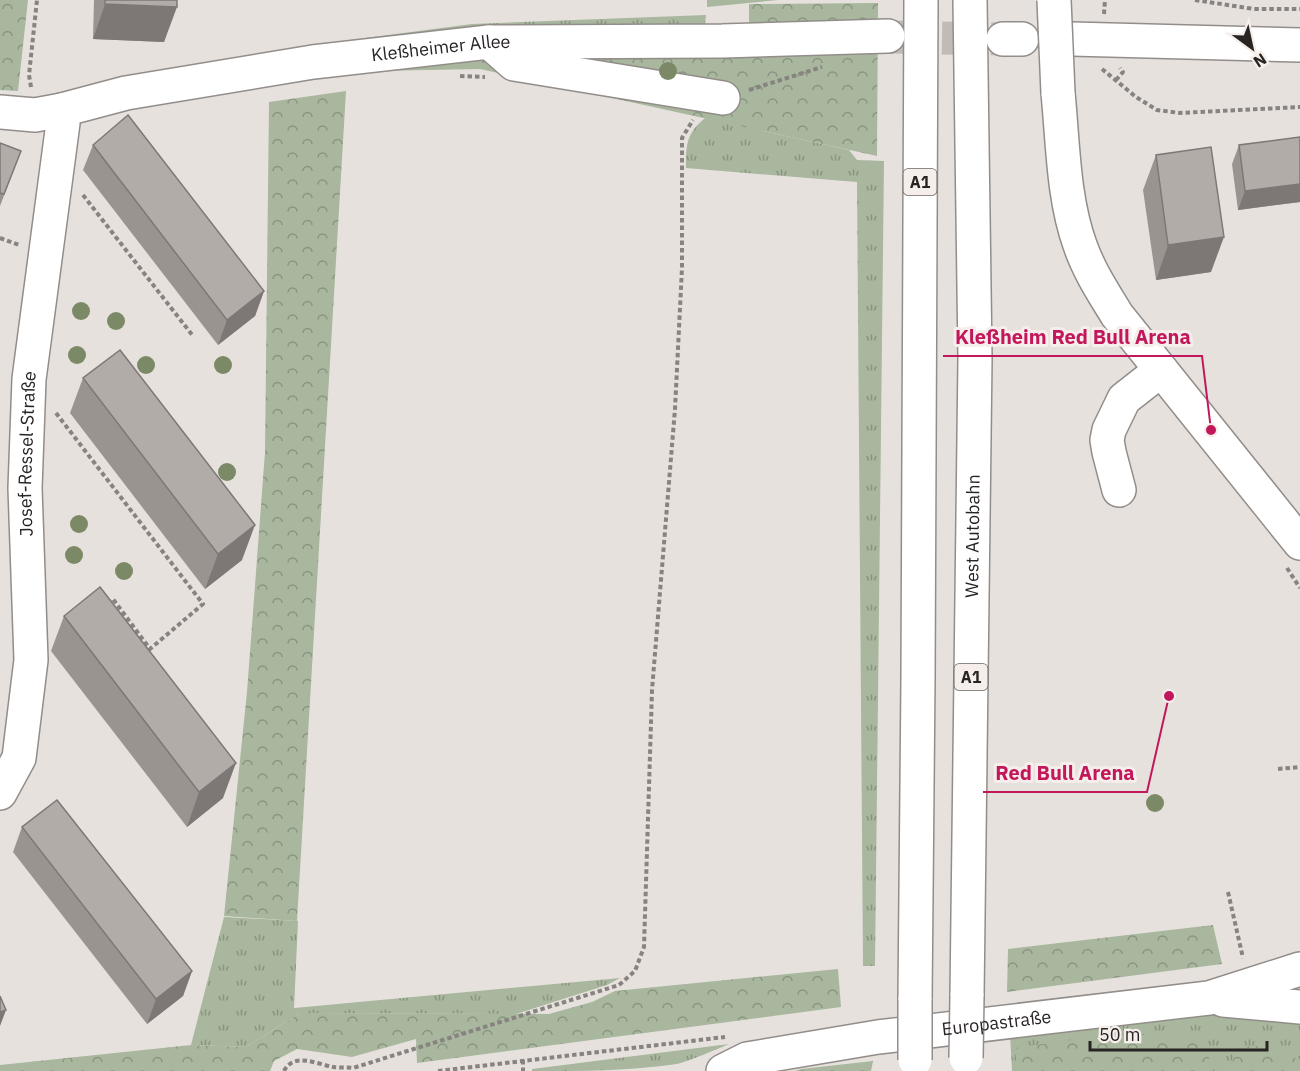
<svg xmlns="http://www.w3.org/2000/svg" width="1300" height="1071" viewBox="0 0 1300 1071" font-family="'IBM Plex Sans',sans-serif">
	<defs>
		<pattern id="grass-tufts" width="24" height="20" patternUnits="userSpaceOnUse" patternTransform="scale(1.5)"><rect width="24" height="20" fill="#a8b79e"/><path d="M3 7l-1-3M5 7V3M7 7l1-3M15 17l-1-3M17 17v-4M19 17l1-3" fill="none" stroke="#899580"/></pattern>
		<pattern id="forest-crowns" width="20" height="18" patternUnits="userSpaceOnUse" patternTransform="scale(1.5)"><rect width="20" height="18" fill="#a8b79e"/><path d="M2 6a3 3 0 1 1 6 0M12 15a3 3 0 1 1 6 0" fill="none" stroke="#899580"/></pattern>
	</defs>
	<rect width="100%" height="100%" fill="#e7e1dd"/>
	<g fill="url(#grass-tufts)">
		<polygon points="706,15 705,24 701,30 229,60 312,45 472,24"/>
		<path d="M705,118L849,150L857,160L884,161L875,966H863L857,182L686,168C686,145 686,134 705,118Z"/>
		<polygon points="224,917 298,921 294,1008 620,978 607,985 516,1014 300,1013 246,1047 191,1045"/>
		<polygon points="1187,1011 1300,1016 1300,1071 1012,1071 1010,1033"/>
		<path d="M729,1044C712,1051 695,1059 677,1064C631,1071 580,1071 532,1071V1069Z"/>
	</g>
	<g fill="url(#forest-crowns)">
		<polygon points="0,0 28,0 18,91 0,90"/>
		<polygon points="878,3 877,156 480,69 374,71 137,106 375,62 749,53 749,4"/>
		<polygon points="346,91 297,921 224,916 247,692 265,452 269,102"/>
		<polygon points="1213,925 1222,964 1007,992 1008,949"/>
		<polygon points="838,969 841,1007 417,1063 416,1039 352,1057 297,1049 274,1061 270,1071 0,1071 0,1065 191,1045 246,1047 300,1013 549,1014 592,1002 615,991"/>
		<polygon points="1129,1032 1202,1042 1210,1060 1209,1071 1017,1071 1015,1048"/>
		<polygon points="1251,1045 1268,1048 1300,1060 1300,1071 1238,1071 1233,1062 1234,1055"/>
		<polygon points="873,1061 871,1071 795,1071 801,1069"/>
	</g>
	<polygon fill="#a8b79e" points="707,0 778,0 707,7"/>
	<g fill="none" stroke-linecap="round" stroke-linejoin="round">
		<polyline stroke="#c1bbb8" stroke-width="33" stroke-dasharray="33 16" stroke-linecap="butt" points="893,37 998,39"/>
		<defs>
			<g id="minor">
				<polyline points="1003,39 1022,39"/>
				<polyline points="1072,39 1300,45"/>
				<polyline points="489,42 514,64 723,98"/>
				<path d="M1058,93C1063,143 1063,198 1080,245C1089,271 1103,292 1117,315L1300,543"/>
				<path id="s1" d="M0,112L35,115L62,110L126,93L313,62L489,42L722,41L888,36"/>
				<polyline points="1119,490 1109,452 1107,440 1109,430 1124,399 1161,370"/>
				<path id="s2" d="M0,793L19,758L31,660L25,488L29,379L63,123L62,110"/>
				<polyline points="1223,1000 1300,1007"/>
				<path id="s3" d="M723,1071L747,1059L878,1037L1209,998L1300,969"/>
			</g>
			<g id="highway">
				<path id="s4" d="M967,996L975,358L970,0"/>
				<polyline points="915,1000 918,679 921,0"/>
			</g>
		</defs>
		<use href="#minor" stroke="#938d8a" stroke-width="36"/>
		<use href="#highway" stroke="#938d8a" stroke-width="36"/>
		<g stroke="#878380" stroke-width="4" stroke-dasharray="4.5 3" stroke-linecap="butt">
			<polyline points="1195,0 1254,9 1300,9"/>
			<polyline points="1104,14 1105,0"/>
			<polyline points="1102,69 1136,97 1157,110 1180,113 1300,107"/>
			<polyline points="460,76 485,77"/>
			<polyline points="1116,80 1123,72 1120,68"/>
			<polyline points="31,87 29,75 37,0"/>
			<polyline points="749,90 822,67"/>
			<polyline points="83,195 193,336"/>
			<polyline points="0,238 19,245"/>
			<polyline points="56,413 203,604 150,649 113,599 108,603"/>
			<polyline points="1287,568 1300,588"/>
			<polyline points="1278,769 1300,767"/>
			<polyline points="1228,892 1243,958"/>
			<polyline points="523,1060 523,1071"/>
			<path d="M284,1071C294,1052 317,1064 333,1067C339,1068 346,1067 353,1068L619,985L635,971L644,947L652,690L675,409L682,268V138L693,120"/>
			<polyline points="438,1071 725,1037"/>
		</g>
		<use href="#minor" stroke="#fff" stroke-width="33"/>
		<use href="#highway" stroke="#fff" stroke-width="33"/>
		<defs>
			<polyline id="minor-bridge" points="1054,0 1058,93"/>
			<g id="highway-bridge">
				<polyline points="915,1000 915,1060"/>
				<polyline points="966,1058 967,996"/>
			</g>
		</defs>
		<use href="#minor-bridge" stroke="#938d8a" stroke-width="36" stroke-linecap="butt"/>
		<use href="#highway-bridge" stroke="#938d8a" stroke-width="36" stroke-linecap="butt"/>
		<use href="#minor-bridge" stroke="#fff" stroke-width="33"/>
		<use href="#highway-bridge" stroke="#fff" stroke-width="33"/>
	</g>
	<g fill="#7c8966">
		<circle cx="668" cy="71" r="9"/>
		<circle cx="81" cy="311" r="9"/>
		<circle cx="116" cy="321" r="9"/>
		<circle cx="77" cy="355" r="9"/>
		<circle cx="146" cy="365" r="9"/>
		<circle cx="223" cy="365" r="9"/>
		<circle cx="227" cy="472" r="9"/>
		<circle cx="79" cy="524" r="9"/>
		<circle cx="74" cy="555" r="9"/>
		<circle cx="124" cy="571" r="9"/>
		<circle cx="1155" cy="803" r="9"/>
	</g>
	<g fill="#999490">
		<polygon points="94,0 177,0 164,42 93,39"/>
		<polygon points="1300,137 1300,202 1238,210 1232,164 1239,145"/>
		<polygon points="0,143 21,151 0,206"/>
		<polygon points="93,145 264,291 255,316 218,345 83,170"/>
		<polygon points="1156,155 1211,272 1156,280 1143,190"/>
		<polygon points="83,378 242,560 205,589 70,413"/>
		<polygon points="64,616 223,798 187,827 51,651"/>
		<polygon points="22,827 192,971 183,996 147,1024 13,852"/>
	</g>
	<g fill="#7d7876">
		<polygon points="105,4 177,7 164,42 93,39"/>
		<polygon points="1300,184 1300,202 1238,210 1245,191"/>
		<polygon points="1224,237 1211,272 1156,280 1168,245"/>
		<polygon points="264,291 255,316 218,345 227,320"/>
		<polygon points="255,525 242,560 205,589 218,554"/>
		<polygon points="236,763 223,798 187,827 199,792"/>
		<polygon points="192,971 183,996 147,1024 156,999"/>
		<polygon points="6,1010 0,1026 0,1012"/>
	</g>
	<g fill="#b2aca8" stroke="#7d7876" stroke-width="1.5">
		<polygon points="105,0 177,0 177,7 105,4"/>
		<polygon points="128,115 264,291 227,320 93,145"/>
		<polygon points="1300,137 1300,184 1245,191 1239,145"/>
		<polygon points="0,143 21,151 4,194 0,193"/>
		<polygon points="1211,147 1224,237 1168,245 1156,155"/>
		<polygon points="120,350 255,525 218,554 83,378"/>
		<polygon points="100,587 236,763 199,792 64,616"/>
		<polygon points="57,800 192,971 156,999 22,827"/>
		<polygon points="0,996 6,1010 0,1012"/>
	</g>
	<g text-anchor="middle" stroke-width="6" stroke-linejoin="round" paint-order="stroke">
		<g fill="#f5eeea" stroke="#65615f" stroke-width="1.5">
			<rect x="903.5" y="169" width="33" height="26" rx="4.5"/>
			<rect x="954.5" y="664" width="33" height="26" rx="4.5"/>
		</g>
		<g font-size="16" font-weight="bold" fill="#272423">
			<text x="920" y="188">A1</text>
			<text x="971" y="683">A1</text>
		</g>
		<g font-size="18" fill="#272423" stroke="#f5eeea">
			<text dy="6" stroke="none"><textPath href="#s1" startOffset="447">Kleßheimer Allee</textPath></text>
			<text dy="6" stroke="none"><textPath href="#s2" startOffset="345">Josef-Ressel-Straße</textPath></text>
			<text dy="6" stroke="none"><textPath href="#s4" startOffset="460">West Autobahn</textPath></text>
			<text dy="6" stroke="none"><textPath href="#s3" startOffset="279">Europastraße</textPath></text>
		</g>
	</g>
	<path fill="none" stroke="#c2185b" stroke-width="2" d="M1211 430L1202 356H943M1169 696L1147 792H983"/>
	<g fill="#c2185b" stroke="#f5eeea" stroke-width="2">
		<circle cx="1211" cy="430" r="6"/>
		<circle cx="1169" cy="696" r="6"/>
	</g>
	<g font-size="20" text-anchor="middle" font-weight="bold" fill="#c2185b" stroke="#f5eeea" stroke-width="6" stroke-linejoin="round" paint-order="stroke">
		<text x="1073" y="344">Kleßheim Red Bull Arena</text>
		<text x="1065" y="780">Red Bull Arena</text>
	</g>
	<g transform="translate(1252 48) rotate(147)" stroke="#f5eeea" stroke-width="4.5" paint-order="stroke">
	<path d="M0-4.5L10 22L0 15L-10 22Z" fill="#272423"/>
	<text y="-9" font-size="16" font-weight="bold" text-anchor="middle" fill="#272423">N</text>
	</g>
	<path d="M1090 1041v9h177v-9" fill="none" stroke="#272423" stroke-width="3"/>
	<text x="1099" y="1041" font-size="18" fill="#272423" stroke="#f5eeea" stroke-width="4.5" paint-order="stroke">50 m</text>
</svg>
